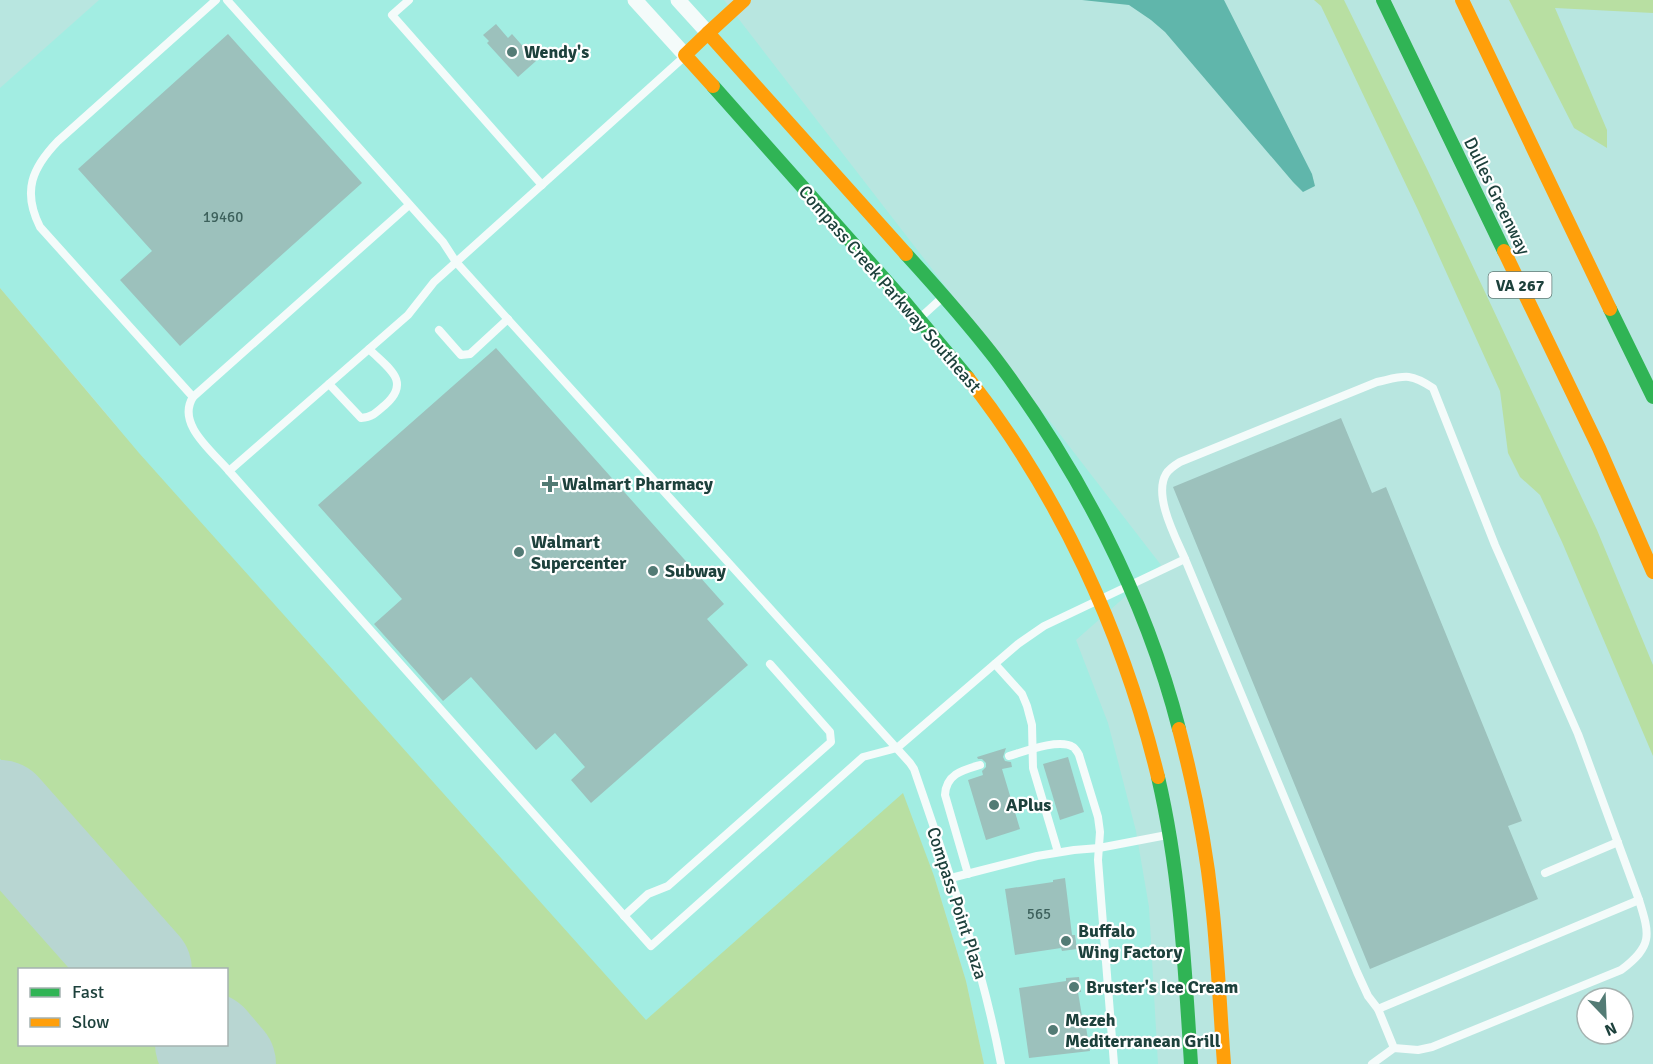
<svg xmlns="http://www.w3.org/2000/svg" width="1653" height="1064" viewBox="0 0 1653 1064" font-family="Signika,sans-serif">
	<rect width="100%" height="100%" fill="#b8e6e0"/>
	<path fill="#a2ede2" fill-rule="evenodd" d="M99,0H724L1161,565L1076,640L1108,723L1136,831L1149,907L1158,1064H984L966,981L934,876L685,1064H0V298L121,431L0,288V88ZM20,970H226V1044H20Z"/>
	<g fill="#b8dfa2">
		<polygon points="1314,0 1344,0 1428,171 1597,530 1653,665 1653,756 1562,542 1540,495 1520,477 1508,453 1500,391 1418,210 1321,6"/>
		<polygon points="1509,0 1653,0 1653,13 1555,8 1607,130 1607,148 1574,128"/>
		<polygon points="0,288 139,453 646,1020 903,793 934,876 966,981 984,1064 272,1064 227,1013 226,970 188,969 0,759"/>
		<polygon points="0,861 97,969 20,970 20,1044 163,1045 181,1064 0,1064"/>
	</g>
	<polygon fill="#60b6ab" points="1082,0 1224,0 1312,174 1315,186 1303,192 1293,182 1165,32 1151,20 1129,5"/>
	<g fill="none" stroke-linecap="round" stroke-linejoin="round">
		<g stroke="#b8d6d2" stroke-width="104">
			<polyline points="0,812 140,970"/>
			<polyline points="207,1044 224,1064"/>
		</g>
	</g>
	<g fill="#9cc1bc">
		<polygon points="496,24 508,38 512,34 536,61 518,77 487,43 489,41 483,35"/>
		<polygon points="228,34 362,183 180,346 120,280 152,251 78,169"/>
		<polygon points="496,348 724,604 707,619 748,665 591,803 571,780 585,767 555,733 536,750 471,677 443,701 374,624 402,599 318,505"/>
		<polygon points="1341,418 1372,493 1386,487 1522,821 1508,826 1538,899 1370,969 1173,487"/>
		<polygon points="1006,748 1003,757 1005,761 1011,762 1012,767 1002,769 1020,829 986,840 968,780 983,775 982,771 986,767 986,763 982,759 978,759 977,757"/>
		<polygon points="1068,757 1084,812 1060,820 1043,764"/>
		<polygon points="1065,878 1072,935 1075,935 1077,949 1062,951 1061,948 1015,955 1005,889 1053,882 1053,880"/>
		<polygon points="1079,977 1081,992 1078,992 1084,1028 1086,1027 1090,1051 1029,1058 1019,988 1066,981 1066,978"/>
	</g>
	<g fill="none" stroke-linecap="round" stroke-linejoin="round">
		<g stroke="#f4fbfa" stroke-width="8">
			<path d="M227,0L443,242L456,262L910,763L914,769C947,866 982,963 1001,1064"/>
			<polyline points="409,0 392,15 542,185"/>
			<path d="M684,57L434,282L408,315L229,471L651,946L863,757L897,748L1018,644L1044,626L1185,559C1176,538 1153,496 1166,474C1169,469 1175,465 1180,462L1377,382C1404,376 1409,372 1433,388L1495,545L1578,734L1639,900"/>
			<polyline points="921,317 943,297"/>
			<polyline points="439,330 461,355 470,354 508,319"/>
			<path d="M329,384L361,418C372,417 376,413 385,405C412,381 388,368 369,349"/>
			<path d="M193,397L40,227C22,191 32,168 58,141L216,0"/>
			<path d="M229,471C212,451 176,424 193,397L409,205"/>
			<polyline points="1185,559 1357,972 1368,996 1378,1009"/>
			<polyline points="995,664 1022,694 1027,706 1032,725 1033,768 1058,852"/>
			<path d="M1009,756C1023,752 1059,738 1073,747C1074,747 1079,754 1079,755L1098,817L1100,832L1098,860L1114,1064"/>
			<polyline points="1545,873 1618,842"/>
			<path d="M968,874L945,795C946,774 963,770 980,765"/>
			<polyline points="951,878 1037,856 1074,850 1099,848 1167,835"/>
			<polyline points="624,916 648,894 668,886 831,742 830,732 770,664"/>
			<path d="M1372,1064L1394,1048L1418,1050L1432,1047L1621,970C1653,946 1650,935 1639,900L1378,1009L1394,1048"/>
		</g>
		<g stroke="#f4fbfa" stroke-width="15">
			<polyline points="635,0 685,55"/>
			<polyline points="678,0 708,33"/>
		</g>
		<g stroke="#30b455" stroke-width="14">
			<polyline points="1383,0 1504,251"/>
			<polyline points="713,86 903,300 968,378"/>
			<path d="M906,254C937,288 967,322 995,358C1078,468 1145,596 1179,729"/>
			<polyline points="1610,309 1653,397"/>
			<path d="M1158,777C1180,871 1185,968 1191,1064"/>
		</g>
		<g stroke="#ff9f0a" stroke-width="14">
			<polyline points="1462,0 1610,309"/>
			<polyline points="708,33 744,0"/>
			<polyline points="713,86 685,55 708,33 906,254"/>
			<polyline points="1504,251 1599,448 1653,572"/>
			<path d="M968,378C1060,495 1123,633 1158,777"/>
			<path d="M1179,729C1194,786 1206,845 1212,904C1218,957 1220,1011 1224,1064"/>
		</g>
	</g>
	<g fill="#537b75" stroke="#fff" stroke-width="2">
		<circle cx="512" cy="52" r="6"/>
		<path d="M547 475h6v6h6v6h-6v6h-6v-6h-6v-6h6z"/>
		<circle cx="519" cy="552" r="6"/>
		<circle cx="653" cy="571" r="6"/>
		<circle cx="994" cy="805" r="6"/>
		<circle cx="1066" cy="941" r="6"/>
		<circle cx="1074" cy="987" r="6"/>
		<circle cx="1053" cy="1030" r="6"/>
	</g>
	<g text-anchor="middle" stroke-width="4.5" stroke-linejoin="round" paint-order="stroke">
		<g font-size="15" fill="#3d615c">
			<text x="223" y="222">19460</text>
			<text x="1039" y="919">565</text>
		</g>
		<rect fill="#fff" stroke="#617a76" stroke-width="1.5" x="1488.5" y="272" width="63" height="26" rx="4.5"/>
		<g font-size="16" font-weight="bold" fill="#1d413c">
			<text x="1520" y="291">VA 267</text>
		</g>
		<g font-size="18" font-weight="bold" fill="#1d413c" stroke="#fff" text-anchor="start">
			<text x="524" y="58">Wendy's</text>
			<text x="562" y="490">Walmart Pharmacy</text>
			<text x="531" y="548">Walmart<tspan x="531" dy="21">Supercenter</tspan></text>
			<text x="665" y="577">Subway</text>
			<text x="1006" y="811">APlus</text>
			<text x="1078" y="937">Buffalo<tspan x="1078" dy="21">Wing Factory</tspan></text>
			<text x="1086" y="993">Bruster's Ice Cream</text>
			<text x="1065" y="1026">Mezeh<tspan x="1065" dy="21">Mediterranean Grill</tspan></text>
		</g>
		<g font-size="18" fill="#1d413c" stroke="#fff">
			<text transform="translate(1497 196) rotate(64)" y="6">Dulles Greenway</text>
			<text transform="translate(890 289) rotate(49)" y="6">Compass Creek Parkway Southeast</text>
			<text transform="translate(957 903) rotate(72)" y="6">Compass Point Plaza</text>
		</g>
	</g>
	<rect x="18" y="968" width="210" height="78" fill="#ffffff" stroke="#a5b3b1" stroke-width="1.5"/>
	<rect x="30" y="988" width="30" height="9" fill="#30b455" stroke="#a5b3b1" stroke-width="1.5"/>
	<text x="72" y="998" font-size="18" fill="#1d413c">Fast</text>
	<rect x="30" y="1018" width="30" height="9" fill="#ff9f0a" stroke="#a5b3b1" stroke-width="1.5"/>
	<text x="72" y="1028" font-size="18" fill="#1d413c">Slow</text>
	<g transform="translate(1605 1016) rotate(157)"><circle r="28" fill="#ffffff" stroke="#a5b3b1" stroke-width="1.5"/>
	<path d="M0-4.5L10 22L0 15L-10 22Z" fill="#537b75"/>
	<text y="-9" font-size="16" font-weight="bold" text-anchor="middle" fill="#1d413c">N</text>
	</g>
</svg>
